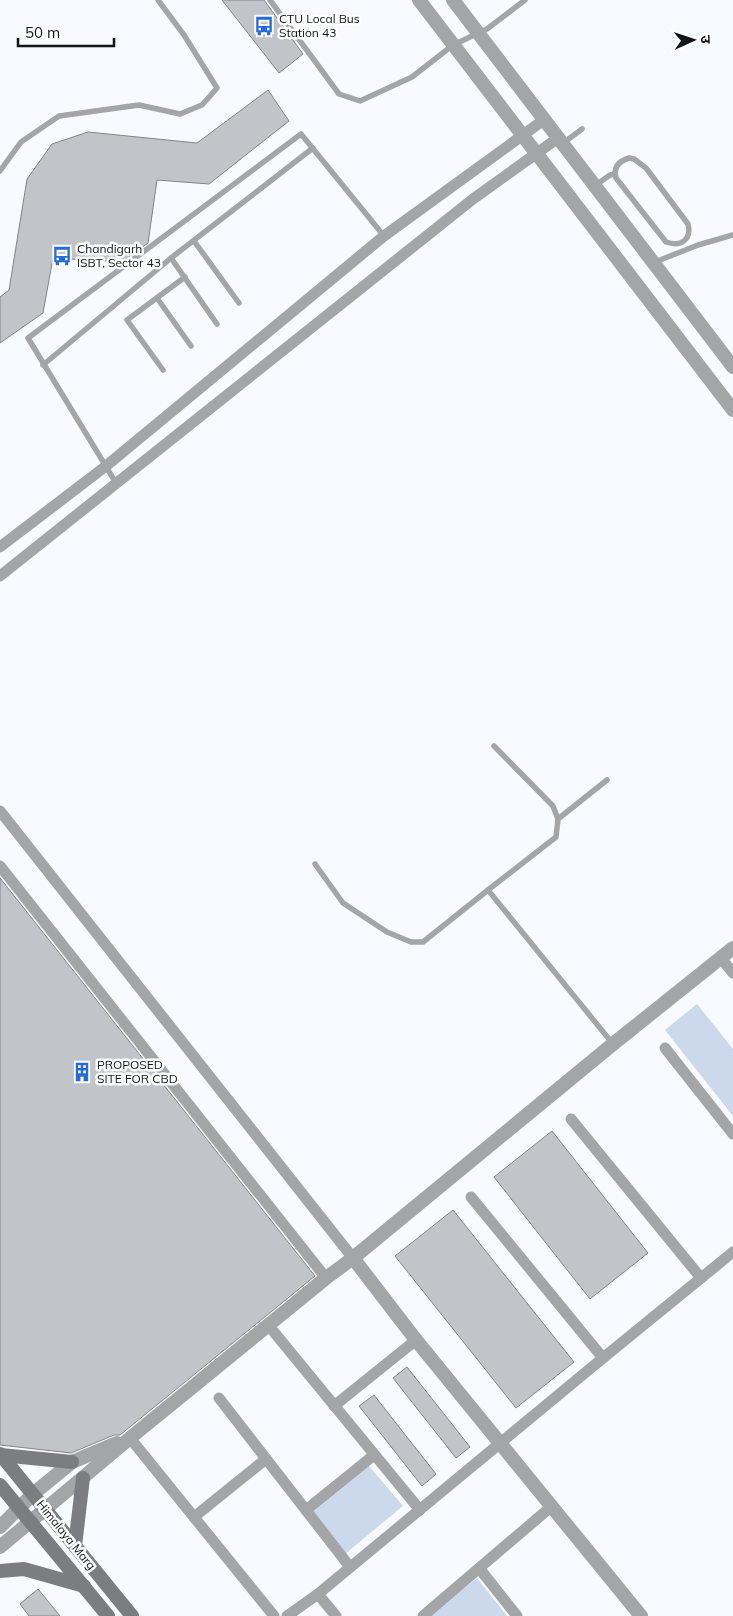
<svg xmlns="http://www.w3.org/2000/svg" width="733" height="1616" viewBox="0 0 733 1616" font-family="Mulish,'Noto Sans Devanagari',sans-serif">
	<rect width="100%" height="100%" fill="#f7fafe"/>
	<g fill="#ccd8ec">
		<polygon points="697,1004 733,1049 733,1116 665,1030"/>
		<polygon points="368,1465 403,1506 345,1554 311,1513"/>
		<polygon points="477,1578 507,1616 430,1616"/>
	</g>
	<g fill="#c1c4c9" stroke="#818589">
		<polygon points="222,0 264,0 303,54 279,73"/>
		<polygon points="268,90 289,121 209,184 157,180 148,243 122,262 53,258 43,313 0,343 0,297 9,290 27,179 52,144 88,132 197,143"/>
		<polygon points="0,878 315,1276 120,1435 114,1435 71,1453 0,1445"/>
		<polygon points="552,1131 648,1253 590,1299 494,1177"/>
		<polygon points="453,1210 574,1362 516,1408 395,1256"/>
		<polygon points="407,1367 470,1447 456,1458 393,1378"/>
		<polygon points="374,1395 436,1474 422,1486 359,1406"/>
		<polygon points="38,1589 60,1616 29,1616 20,1604"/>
	</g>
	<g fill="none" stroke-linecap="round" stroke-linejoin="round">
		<g stroke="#a4a5a7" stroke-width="5.5">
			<polyline points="270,0 339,94 360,101 412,77 453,45 487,29 525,0"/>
			<polyline points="562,144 582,129"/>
			<path d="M629,158L634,159L646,168L688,224C692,240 681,247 666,242L616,178C613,167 619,161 629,158Z"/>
			<polyline points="0,171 21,142 59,116 139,105 180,114 202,105 217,88 184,35 158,0"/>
			<polyline points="596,185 610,175 615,174"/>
			<polyline points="194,241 239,303"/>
			<polyline points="171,258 217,324"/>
			<polyline points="655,262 698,245 733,235"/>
			<polyline points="157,298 191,346"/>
			<polyline points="43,365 171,258 313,148"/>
			<polyline points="163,370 127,320 185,277"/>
			<polyline points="116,483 28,338 301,134 384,236"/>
			<polyline points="558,819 607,780"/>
			<polyline points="315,864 343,903 387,932 411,942 423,942 488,890 556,837 558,819 553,806 494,746"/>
			<polyline points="488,890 613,1044"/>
		</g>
		<g stroke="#a4a5a7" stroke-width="11">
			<polyline points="0,547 106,466 384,236 545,119"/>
			<polyline points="0,576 473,199 558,138"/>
			<polyline points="0,811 353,1258"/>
			<polyline points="0,866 326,1278"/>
			<polyline points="721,958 733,973"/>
			<polyline points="665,1048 733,1134"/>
			<polyline points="571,1119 701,1278"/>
			<polyline points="471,1197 603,1358"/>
			<polyline points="269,1326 420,1510"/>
			<polyline points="219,1398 350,1567"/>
			<polyline points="334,1406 416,1340"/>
			<polyline points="130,1438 274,1616"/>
			<polyline points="306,1510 374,1455"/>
			<polyline points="194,1517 266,1459"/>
			<polyline points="479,1568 517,1616"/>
			<polyline points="318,1594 336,1616"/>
			<polyline points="287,1616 318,1594 603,1358 733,1252"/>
			<polyline points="423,1616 552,1506"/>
		</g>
		<g stroke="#a4a5a7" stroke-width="14">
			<polyline points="419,0 733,410"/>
			<polyline points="453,0 733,367"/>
			<polyline points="353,1258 416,1340 641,1616"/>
			<polyline points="0,1527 33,1494 72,1462 117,1443"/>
			<polyline points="0,1547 130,1438 326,1278 353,1258 613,1044 733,948"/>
		</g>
		<g stroke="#7b7d80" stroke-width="14">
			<polyline points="0,1454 132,1616"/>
			<polyline points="1,1455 72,1462"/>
			<polyline points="0,1485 108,1616"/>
			<polyline points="75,1546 83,1478"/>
			<polyline points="0,1571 24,1569 84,1586"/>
		</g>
	</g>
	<defs>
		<symbol id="bus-bare" viewBox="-9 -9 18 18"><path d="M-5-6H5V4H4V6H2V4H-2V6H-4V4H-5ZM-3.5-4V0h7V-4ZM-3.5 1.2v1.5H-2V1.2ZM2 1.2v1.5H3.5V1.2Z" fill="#266bd7" stroke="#fff" stroke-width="2.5" paint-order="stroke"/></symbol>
		<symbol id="building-bare" viewBox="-9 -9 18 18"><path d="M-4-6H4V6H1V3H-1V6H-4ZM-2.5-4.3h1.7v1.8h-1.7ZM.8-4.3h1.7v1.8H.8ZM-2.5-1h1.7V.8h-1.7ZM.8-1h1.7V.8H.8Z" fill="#266bd7" stroke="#fff" stroke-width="2.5" paint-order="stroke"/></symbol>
	</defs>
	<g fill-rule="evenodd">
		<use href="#bus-bare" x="250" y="12" width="28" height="28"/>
		<use href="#bus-bare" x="48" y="242" width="28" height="28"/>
		<use href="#building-bare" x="68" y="1058" width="28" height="28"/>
	</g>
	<g text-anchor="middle" stroke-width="5" stroke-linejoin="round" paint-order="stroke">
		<g font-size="12" fill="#131516" stroke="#fff" text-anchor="start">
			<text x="279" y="23">CTU Local Bus<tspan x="279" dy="14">Station 43</tspan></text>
			<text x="77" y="253">Chandigarh<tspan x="77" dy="14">ISBT, Sector 43</tspan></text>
			<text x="97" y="1069">PROPOSED<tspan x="97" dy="14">SITE FOR CBD</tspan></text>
		</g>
		<g font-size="12" fill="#131516" stroke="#fff">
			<text transform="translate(66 1535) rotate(51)" y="4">Himalaya Marg</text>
		</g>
	</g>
	<g transform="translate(693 40) rotate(87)" stroke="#ffffff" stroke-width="4" paint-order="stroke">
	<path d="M0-4L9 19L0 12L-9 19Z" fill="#131516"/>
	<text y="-8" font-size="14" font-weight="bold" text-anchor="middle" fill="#131516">उ</text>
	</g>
	<path d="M18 38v8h96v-8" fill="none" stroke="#131516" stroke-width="2.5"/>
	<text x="25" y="38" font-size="15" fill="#131516" stroke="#ffffff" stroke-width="4" paint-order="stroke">50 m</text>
</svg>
